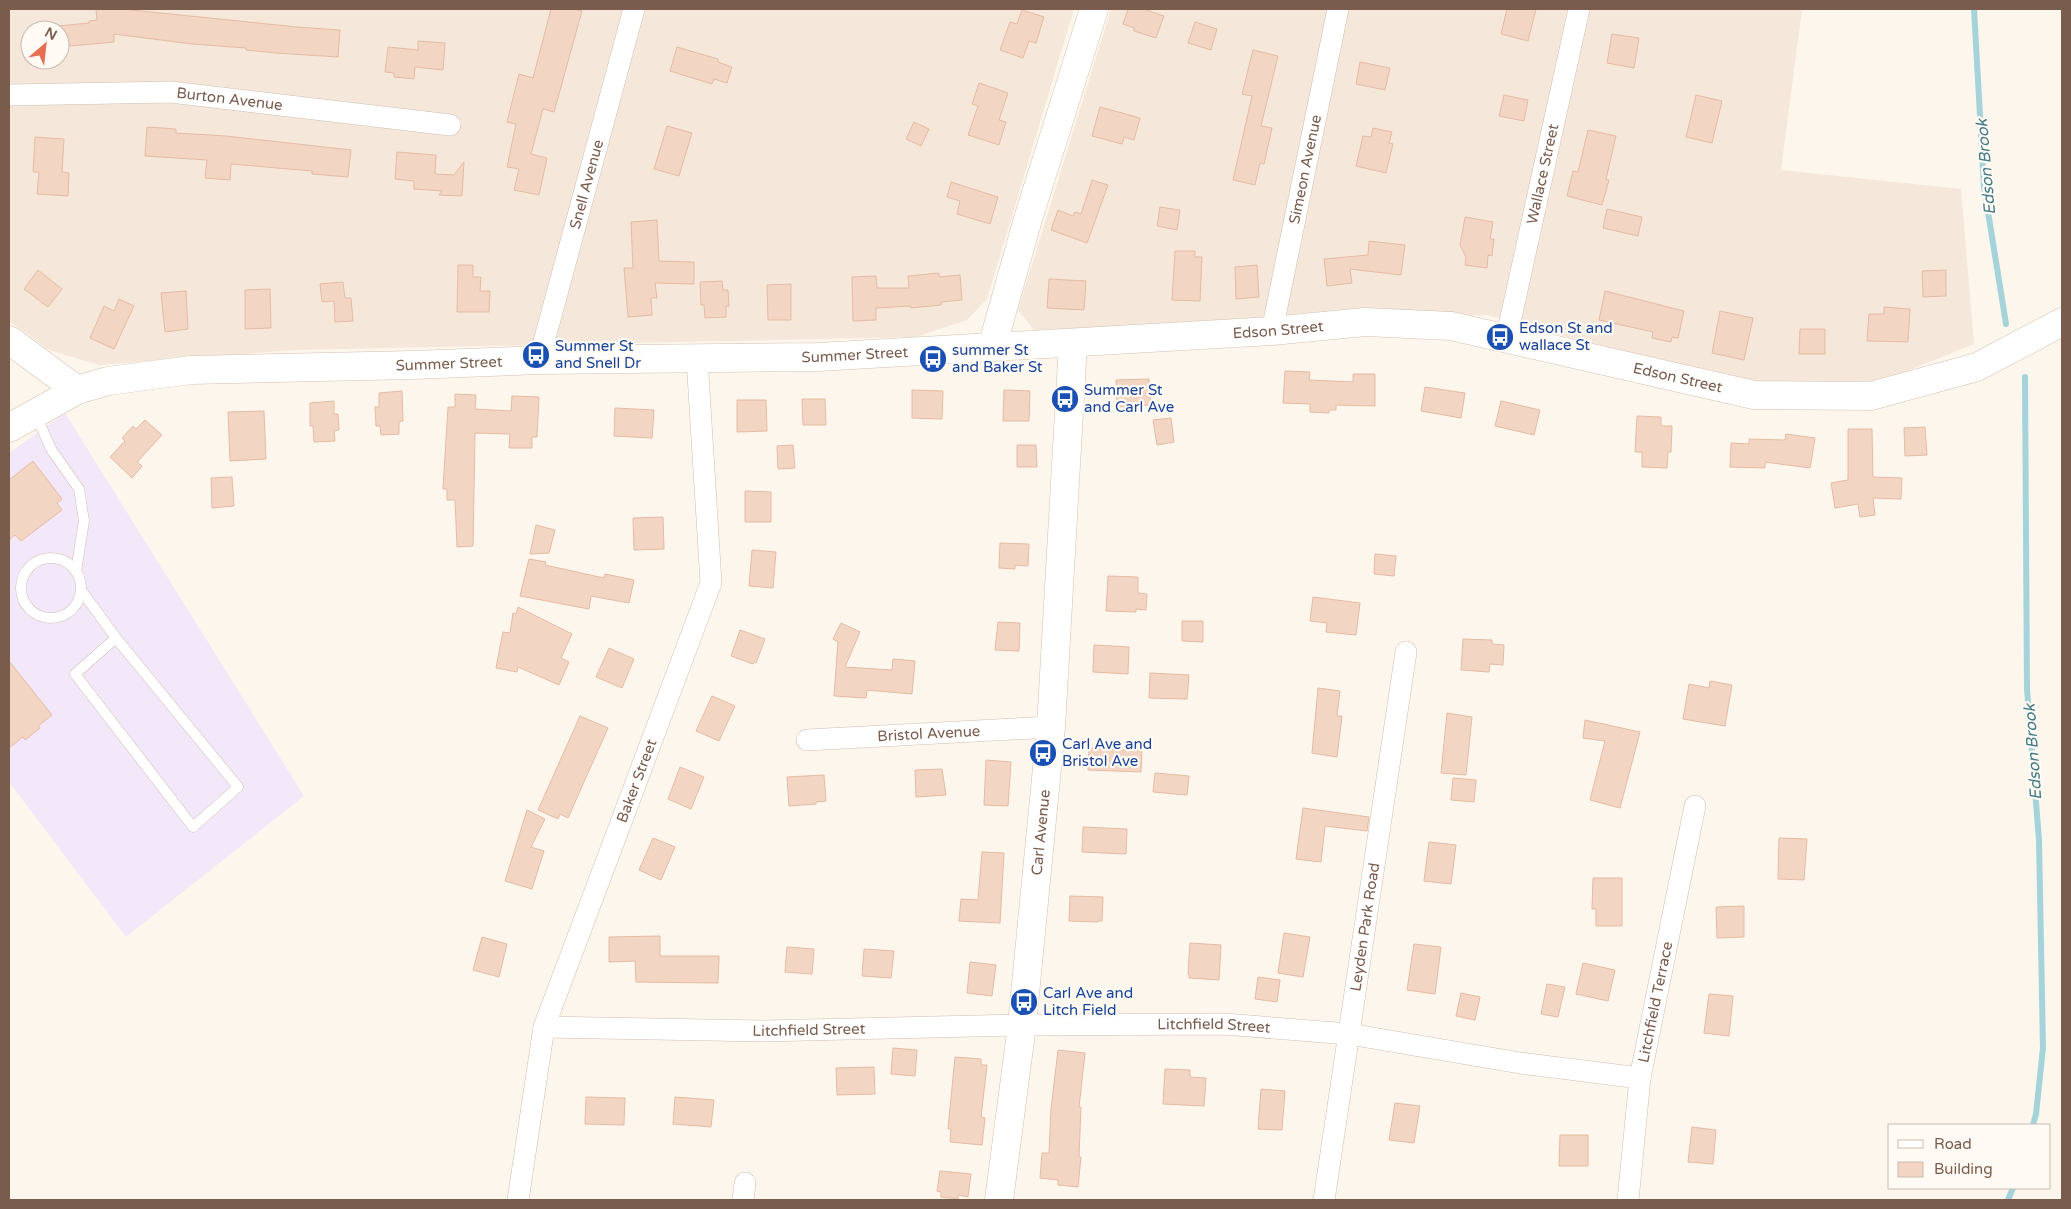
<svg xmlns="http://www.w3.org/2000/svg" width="2071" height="1209" viewBox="0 0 2071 1209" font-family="'Varela Round',sans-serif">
	<rect width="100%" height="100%" fill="#fdf6ec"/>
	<g fill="#f5e8da" fill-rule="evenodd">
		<path d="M9,9H1074L987,299L967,320L916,337L294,350L99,365L49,350L9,321ZM30,30H60V60H30Z"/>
		<polygon points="1111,9 1802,9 1781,170 1961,189 1974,344 1882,381 1731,381 1487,315 1034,330 1018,310"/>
	</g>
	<polygon fill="#f3e8fa" points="65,413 304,796 126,937 9,782 9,453"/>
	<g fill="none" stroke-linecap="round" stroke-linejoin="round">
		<g stroke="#a5d3da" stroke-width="6">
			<polyline points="1974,9 1984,187 2006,324"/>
			<polyline points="2025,377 2027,689 2039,840 2043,1048 2036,1114 2033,1125"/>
			<polyline points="2008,1200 2013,1188"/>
		</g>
	</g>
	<g fill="#f3d5c3" stroke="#e6bba3">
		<polygon points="96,9 122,9 297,27 340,30 338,57 276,53 246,50 246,48 192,44 114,34 114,42 60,47 60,30 58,30 58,26 89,23 89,21 97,20"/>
		<polygon points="551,9 573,9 582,11 554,112 543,109 531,154 547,158 539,195 514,190 519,169 507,167 516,124 507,122 519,74 533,78"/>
		<polygon points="1128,9 1144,9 1164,16 1156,38 1134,31 1134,28 1123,24"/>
		<polygon points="1507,9 1536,9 1528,41 1501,34"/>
		<polygon points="1022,10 1044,17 1036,43 1029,41 1023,58 1000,50 1010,22 1017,24"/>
		<polygon points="1195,22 1217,29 1211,50 1188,43"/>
		<polygon points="1612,34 1639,38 1634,68 1607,63"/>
		<polygon points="418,41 445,43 443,70 415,67 414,79 394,77 394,73 385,72 388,47 418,50"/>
		<polygon points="677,47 718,59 718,62 732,67 727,83 714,79 712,84 670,71"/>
		<polygon points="1253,50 1278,56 1261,126 1272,128 1264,164 1260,163 1255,185 1233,180 1252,96 1242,94"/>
		<polygon points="1360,62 1390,68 1385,90 1356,84"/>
		<polygon points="979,83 1008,93 999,120 1006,122 999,145 968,135 978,106 972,104"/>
		<polygon points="1504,95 1528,100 1524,121 1499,116"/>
		<polygon points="1696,95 1722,101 1712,143 1686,137"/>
		<polygon points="1100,107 1140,118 1134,140 1124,137 1122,144 1092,136"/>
		<polygon points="914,122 929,129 921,146 906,139"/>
		<polygon points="667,126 692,133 679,176 654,169"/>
		<polygon points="147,127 176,129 176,133 226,136 351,150 348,177 312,174 312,171 231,164 230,180 205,178 207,160 145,156"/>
		<polygon points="1373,128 1392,132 1389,143 1393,144 1386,173 1356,166 1363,136 1371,137"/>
		<polygon points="1588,130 1616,136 1606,179 1609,180 1602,205 1567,196 1573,171 1578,172"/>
		<polygon points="35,137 64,139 62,172 69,173 68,196 37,194 39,172 33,172"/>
		<polygon points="397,152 436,155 435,174 454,175 464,162 462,196 439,195 442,191 414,189 414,181 395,179"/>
		<polygon points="1092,180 1108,185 1087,243 1051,230 1058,210 1073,216 1075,212 1081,214"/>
		<polygon points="951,182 998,197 990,224 957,214 960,201 947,197"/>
		<polygon points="1160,207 1180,210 1177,230 1157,226"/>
		<polygon points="1607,209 1642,217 1638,236 1603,228"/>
		<polygon points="1465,217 1493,222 1490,239 1494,239 1492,256 1488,255 1487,268 1465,265 1466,257 1460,245"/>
		<polygon points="657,220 659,261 694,262 694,284 655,283 657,298 651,298 652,315 628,317 624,268 633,268 631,222"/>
		<polygon points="1369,241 1405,245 1401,275 1350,269 1352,283 1327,286 1324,259 1368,255"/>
		<polygon points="1175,251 1195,251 1195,257 1202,257 1200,301 1172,300"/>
		<polygon points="458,265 473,265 473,277 481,277 480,291 490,291 489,312 457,312"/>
		<polygon points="1257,265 1259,297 1236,299 1235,267"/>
		<polygon points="38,270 62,289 48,307 24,289"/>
		<polygon points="1946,270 1946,296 1923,297 1922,271"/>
		<polygon points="939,273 939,277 960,275 962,300 941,302 941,305 911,308 910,306 876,308 876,320 853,321 852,277 876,276 877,288 909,288 908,276"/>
		<polygon points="1049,279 1086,281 1084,310 1047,308"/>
		<polygon points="722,281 723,290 728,290 729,306 726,306 726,317 705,318 704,305 701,305 700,282"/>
		<polygon points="343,282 345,298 351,298 353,321 335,322 334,301 322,302 320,284"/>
		<polygon points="791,284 791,320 768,320 767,285"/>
		<polygon points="270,289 271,328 245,329 245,290"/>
		<polygon points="186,291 188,329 165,332 161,293"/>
		<polygon points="1605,291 1684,311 1678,338 1672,337 1671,342 1652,338 1653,332 1599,320"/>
		<polygon points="119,299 134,306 114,349 90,338 104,306 114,311"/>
		<polygon points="1884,307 1910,309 1908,342 1867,341 1869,314 1884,314"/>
		<polygon points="1720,311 1753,318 1744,360 1712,353"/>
		<polygon points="1800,329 1825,329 1825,354 1799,354"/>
		<polygon points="1285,371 1310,372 1309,380 1353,382 1353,374 1375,374 1375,406 1336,405 1336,410 1329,410 1329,413 1310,412 1310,404 1283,403"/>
		<polygon points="1149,379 1151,405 1117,407 1116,380"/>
		<polygon points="1425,387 1465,393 1461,418 1421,411"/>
		<polygon points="912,390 943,391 942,419 912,418"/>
		<polygon points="1004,390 1030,391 1029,421 1003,421"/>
		<polygon points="402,391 403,421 399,422 399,434 381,435 380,426 376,426 375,407 379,407 379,393"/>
		<polygon points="455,394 476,395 475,409 511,411 512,396 539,397 537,437 532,437 532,448 509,448 510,434 475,433 473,546 457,547 455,500 447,500 447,489 443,489 448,407 455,407"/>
		<polygon points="802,399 825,399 826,425 803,425"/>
		<polygon points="737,400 766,400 767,431 737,432"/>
		<polygon points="334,401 334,414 338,414 339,430 334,431 335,441 314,442 313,426 310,426 310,403"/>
		<polygon points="1501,401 1540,410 1534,435 1495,426"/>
		<polygon points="615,408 654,410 652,438 614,436"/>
		<polygon points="264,411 266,459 230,461 228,412"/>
		<polygon points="1637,416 1661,417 1661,426 1672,426 1671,452 1668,452 1667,468 1642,467 1642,452 1635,452"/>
		<polygon points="1171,418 1174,442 1157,445 1153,420"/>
		<polygon points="145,420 162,435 137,462 142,466 132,478 110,457 125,441 122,438 133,426 136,429"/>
		<polygon points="1925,427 1927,455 1905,456 1904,428"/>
		<polygon points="1848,429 1872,429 1873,477 1902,478 1901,499 1873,498 1875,515 1860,517 1858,504 1835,508 1831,483 1848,480"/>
		<polygon points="1786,434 1815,438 1810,468 1765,462 1765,468 1730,467 1731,443 1749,444 1749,439 1785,440"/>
		<polygon points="793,445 795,468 778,469 777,446"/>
		<polygon points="1017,445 1036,445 1037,467 1017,467"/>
		<polygon points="33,461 62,499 57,503 62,510 21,541 15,535 9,540 9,480"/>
		<polygon points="232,477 234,506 212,508 211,478"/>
		<polygon points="745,491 771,492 771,522 745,522"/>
		<polygon points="663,517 664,549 634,550 633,518"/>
		<polygon points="536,525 555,530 549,553 530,554"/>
		<polygon points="1000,543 1029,544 1028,566 1015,565 1015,569 999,568"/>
		<polygon points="752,550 776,552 773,588 749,586"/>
		<polygon points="1375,554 1396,556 1394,576 1374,574"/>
		<polygon points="529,559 546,562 545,565 604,578 605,574 634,580 629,603 591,596 589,609 520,596"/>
		<polygon points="1108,576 1138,577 1138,593 1147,594 1146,610 1136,609 1136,612 1106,611"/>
		<polygon points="1313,597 1360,603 1356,635 1326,632 1327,623 1310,621"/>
		<polygon points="518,607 572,634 561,658 569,662 559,685 518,667 517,672 496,668 503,632 510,633 513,613 516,614"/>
		<polygon points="1182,621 1203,621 1203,642 1182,641"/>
		<polygon points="998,622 1020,623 1019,651 995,650"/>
		<polygon points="841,623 860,632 845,667 892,670 893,659 915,661 912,694 867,690 866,698 834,696 838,642 833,639"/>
		<polygon points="740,630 765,639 756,663 754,662 753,664 731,656"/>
		<polygon points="1463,639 1492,640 1492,644 1504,645 1503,665 1490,664 1489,672 1461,670"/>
		<polygon points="1094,645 1129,647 1128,674 1093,672"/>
		<polygon points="609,648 634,659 622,688 596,677"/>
		<polygon points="9,661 52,715 38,726 40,728 25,740 23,737 9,748"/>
		<polygon points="1150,673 1189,675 1187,699 1149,698"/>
		<polygon points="1710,681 1732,685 1725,726 1683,719 1689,684 1709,688"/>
		<polygon points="1318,688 1340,691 1337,716 1342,716 1337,757 1312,753"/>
		<polygon points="712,696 735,706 719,741 696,731"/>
		<polygon points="1447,713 1472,717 1466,775 1441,773"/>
		<polygon points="580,716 608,728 568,818 560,814 558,819 538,810"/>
		<polygon points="1585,720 1640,732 1620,808 1590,800 1605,741 1583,738"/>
		<polygon points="1089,748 1142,751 1141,772 1088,770"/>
		<polygon points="986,760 1011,762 1008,806 984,805"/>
		<polygon points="680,767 704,777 691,809 668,799"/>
		<polygon points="942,769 946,795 916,797 915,770"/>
		<polygon points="1155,773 1189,776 1187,795 1153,792"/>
		<polygon points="824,775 826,801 816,802 816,804 789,806 787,777"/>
		<polygon points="1453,778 1476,780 1474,802 1451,800"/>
		<polygon points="1303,808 1369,817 1367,831 1325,826 1321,862 1296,859"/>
		<polygon points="527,810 545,819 531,847 544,851 532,889 505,881"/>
		<polygon points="1083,827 1127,829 1126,854 1082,852"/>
		<polygon points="653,838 675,847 661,880 639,870"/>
		<polygon points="1779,838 1807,839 1804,880 1778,879"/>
		<polygon points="1429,842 1456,845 1451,884 1424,881"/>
		<polygon points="982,852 1004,853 1000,923 959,921 961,899 978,900"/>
		<polygon points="1593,878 1622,878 1622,926 1596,926 1596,909 1592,909"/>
		<polygon points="1070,896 1103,897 1102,921 1098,921 1098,922 1069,921"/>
		<polygon points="1744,906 1744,937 1717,938 1716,907"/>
		<polygon points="1284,933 1310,937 1303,977 1278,973"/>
		<polygon points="660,936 660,956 719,956 718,983 636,982 635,961 609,962 609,937"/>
		<polygon points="482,937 507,944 499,977 473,970"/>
		<polygon points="1190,943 1221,945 1219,980 1189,978 1189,974 1188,974"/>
		<polygon points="1414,944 1441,947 1435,994 1407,990"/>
		<polygon points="787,947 814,949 812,974 785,972"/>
		<polygon points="864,949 894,951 891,978 862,976"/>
		<polygon points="970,962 996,965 992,996 967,993"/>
		<polygon points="1583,963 1615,970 1608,1001 1576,994"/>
		<polygon points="1258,977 1280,980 1277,1002 1255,999"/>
		<polygon points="1547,984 1565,987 1558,1017 1541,1014"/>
		<polygon points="1461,993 1480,997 1475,1020 1456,1016"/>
		<polygon points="1709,994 1733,996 1729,1036 1704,1033"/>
		<polygon points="893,1048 917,1050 915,1076 891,1074"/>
		<polygon points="1058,1050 1085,1053 1079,1107 1081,1107 1079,1157 1081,1157 1078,1187 1058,1185 1058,1180 1040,1178 1042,1153 1049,1153 1051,1109"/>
		<polygon points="955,1057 981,1059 981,1065 987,1065 981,1117 985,1118 982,1145 950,1142 951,1129 948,1129"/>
		<polygon points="874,1067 875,1094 837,1095 836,1068"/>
		<polygon points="1165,1069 1190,1070 1190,1077 1206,1078 1204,1106 1163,1104"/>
		<polygon points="1261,1089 1285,1091 1282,1130 1258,1129"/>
		<polygon points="586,1097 625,1098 624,1125 585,1124"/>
		<polygon points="675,1097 714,1100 711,1127 673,1124"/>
		<polygon points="1395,1103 1420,1106 1414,1143 1389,1140"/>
		<polygon points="1692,1127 1716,1130 1713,1164 1688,1162"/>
		<polygon points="1560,1135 1588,1135 1588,1166 1559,1166"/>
		<polygon points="940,1171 971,1174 968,1197 958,1195 958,1199 941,1197 941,1192 937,1191"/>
	</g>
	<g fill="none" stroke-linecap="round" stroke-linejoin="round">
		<defs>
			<g id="lane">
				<polyline points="36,415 51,449 79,489 84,521 76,571"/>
				<circle cx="51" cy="588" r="30"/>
				<polyline points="81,590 116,638 238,787 193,827 75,674 116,638"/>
			</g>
			<g id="street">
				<path id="s1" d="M9,95L171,92L450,125"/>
				<path id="s2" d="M1272,331L1338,9"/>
				<path id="s3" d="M1506,340L1579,9"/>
				<path id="s4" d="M539,360L634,9"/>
				<path id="s5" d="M807,740L1051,727"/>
				<path id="s6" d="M544,1027L763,1031L1022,1025L1224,1024L1349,1034L1520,1063L1640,1078"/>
				<path id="s7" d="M518,1200L544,1027L711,583L697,358"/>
				<polyline points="743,1200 745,1183"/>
				<path id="s8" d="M1324,1200L1406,652"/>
				<path id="s9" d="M1628,1200L1640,1078L1695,806"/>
			</g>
			<g id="secondary">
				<polyline points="9,340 77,390"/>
				<polyline points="992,347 1028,219 1094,9"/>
				<path id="s10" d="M9,428L77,390L108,381L191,370L413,365L539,360L818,357L1272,331L1365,322L1451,326L1754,395L1871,396L1977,367L2062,322"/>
				<path id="s11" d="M999,1200L1022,1025L1051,727L1073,343"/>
			</g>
		</defs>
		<use href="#lane" stroke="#d1beb0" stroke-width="11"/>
		<use href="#street" stroke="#d1beb0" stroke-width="22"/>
		<use href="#secondary" stroke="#d6c0b0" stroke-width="29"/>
		<use href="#lane" stroke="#fff" stroke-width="10"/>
		<use href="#street" stroke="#fff" stroke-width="21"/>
		<use href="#secondary" stroke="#fff" stroke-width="28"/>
	</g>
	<defs>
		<symbol id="bus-disc" viewBox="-11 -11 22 22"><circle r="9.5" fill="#1a4fb4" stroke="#fffaf3"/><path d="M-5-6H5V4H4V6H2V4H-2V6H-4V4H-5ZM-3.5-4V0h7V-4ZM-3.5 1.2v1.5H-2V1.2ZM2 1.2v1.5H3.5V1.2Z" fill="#fff"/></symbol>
	</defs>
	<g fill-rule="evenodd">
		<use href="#bus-disc" x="1484" y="321" width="32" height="32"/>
		<use href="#bus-disc" x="520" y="339" width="32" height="32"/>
		<use href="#bus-disc" x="917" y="343" width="32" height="32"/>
		<use href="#bus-disc" x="1049" y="383" width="32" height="32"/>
		<use href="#bus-disc" x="1027" y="737" width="32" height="32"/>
		<use href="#bus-disc" x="1008" y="986" width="32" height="32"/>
	</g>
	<g text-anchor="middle" stroke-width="4.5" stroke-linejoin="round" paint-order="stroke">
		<g font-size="15" fill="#7a5c4d" stroke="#fffaf3">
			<text dy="5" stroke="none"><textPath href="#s1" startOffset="221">Burton Avenue</textPath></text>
			<text dy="5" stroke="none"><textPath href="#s2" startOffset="165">Simeon Avenue</textPath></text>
			<text dy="5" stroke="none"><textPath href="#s3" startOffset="170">Wallace Street</textPath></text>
			<text dy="5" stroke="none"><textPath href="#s4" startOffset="182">Snell Avenue</textPath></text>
			<text dy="5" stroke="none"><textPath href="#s10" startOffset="1282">Edson Street</textPath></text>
			<text dy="5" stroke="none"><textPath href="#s10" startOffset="858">Summer Street</textPath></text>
			<text dy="5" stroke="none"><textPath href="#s10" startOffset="452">Summer Street</textPath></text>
			<text dy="5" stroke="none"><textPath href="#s10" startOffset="1688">Edson Street</textPath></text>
			<text dy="5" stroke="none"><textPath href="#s5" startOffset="122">Bristol Avenue</textPath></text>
			<text dy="5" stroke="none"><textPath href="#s7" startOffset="438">Baker Street</textPath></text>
			<text dy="5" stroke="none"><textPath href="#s11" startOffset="370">Carl Avenue</textPath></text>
			<text dy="5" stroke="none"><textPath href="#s8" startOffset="276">Leyden Park Road</textPath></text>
			<text dy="5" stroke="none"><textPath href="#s9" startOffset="200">Litchfield Terrace</textPath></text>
			<text dy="5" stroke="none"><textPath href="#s6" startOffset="670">Litchfield Street</textPath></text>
			<text dy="5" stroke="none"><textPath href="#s6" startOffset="265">Litchfield Street</textPath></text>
		</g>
		<g font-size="15" fill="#164399" stroke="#fffaf3" text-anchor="start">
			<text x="1519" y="333">Edson St and<tspan x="1519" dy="17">wallace St</tspan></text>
			<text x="555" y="351">Summer St<tspan x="555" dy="17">and Snell Dr</tspan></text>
			<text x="952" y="355">summer St<tspan x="952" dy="17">and Baker St</tspan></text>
			<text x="1084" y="395">Summer St<tspan x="1084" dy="17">and Carl Ave</tspan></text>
			<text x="1062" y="749">Carl Ave and<tspan x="1062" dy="17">Bristol Ave</tspan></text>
			<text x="1043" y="998">Carl Ave and<tspan x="1043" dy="17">Litch Field</tspan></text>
		</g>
		<g font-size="16" font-style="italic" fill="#437c86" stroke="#fffaf3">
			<text transform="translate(1985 167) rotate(-95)" y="6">Edson Brook</text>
			<text transform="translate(2032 752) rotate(-94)" y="6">Edson Brook</text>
		</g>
	</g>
	<rect width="2071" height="1209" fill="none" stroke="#7a5c4d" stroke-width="20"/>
	<rect x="1888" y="1124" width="162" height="65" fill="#fffaf3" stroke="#cabbb1"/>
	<rect x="1898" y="1140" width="25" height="8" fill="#ffffff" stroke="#cabbb1"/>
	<text x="1934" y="1149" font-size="15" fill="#7a5c4d">Road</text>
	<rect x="1898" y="1162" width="25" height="15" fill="#f3d5c3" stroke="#cabbb1"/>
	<text x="1934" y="1174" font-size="15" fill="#7a5c4d">Building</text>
	<g transform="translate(45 45) rotate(28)"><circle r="24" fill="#fffaf3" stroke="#cabbb1"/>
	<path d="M0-4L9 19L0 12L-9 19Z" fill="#e76f51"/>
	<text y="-8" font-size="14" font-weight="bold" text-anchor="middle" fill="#7a5c4d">N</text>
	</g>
</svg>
